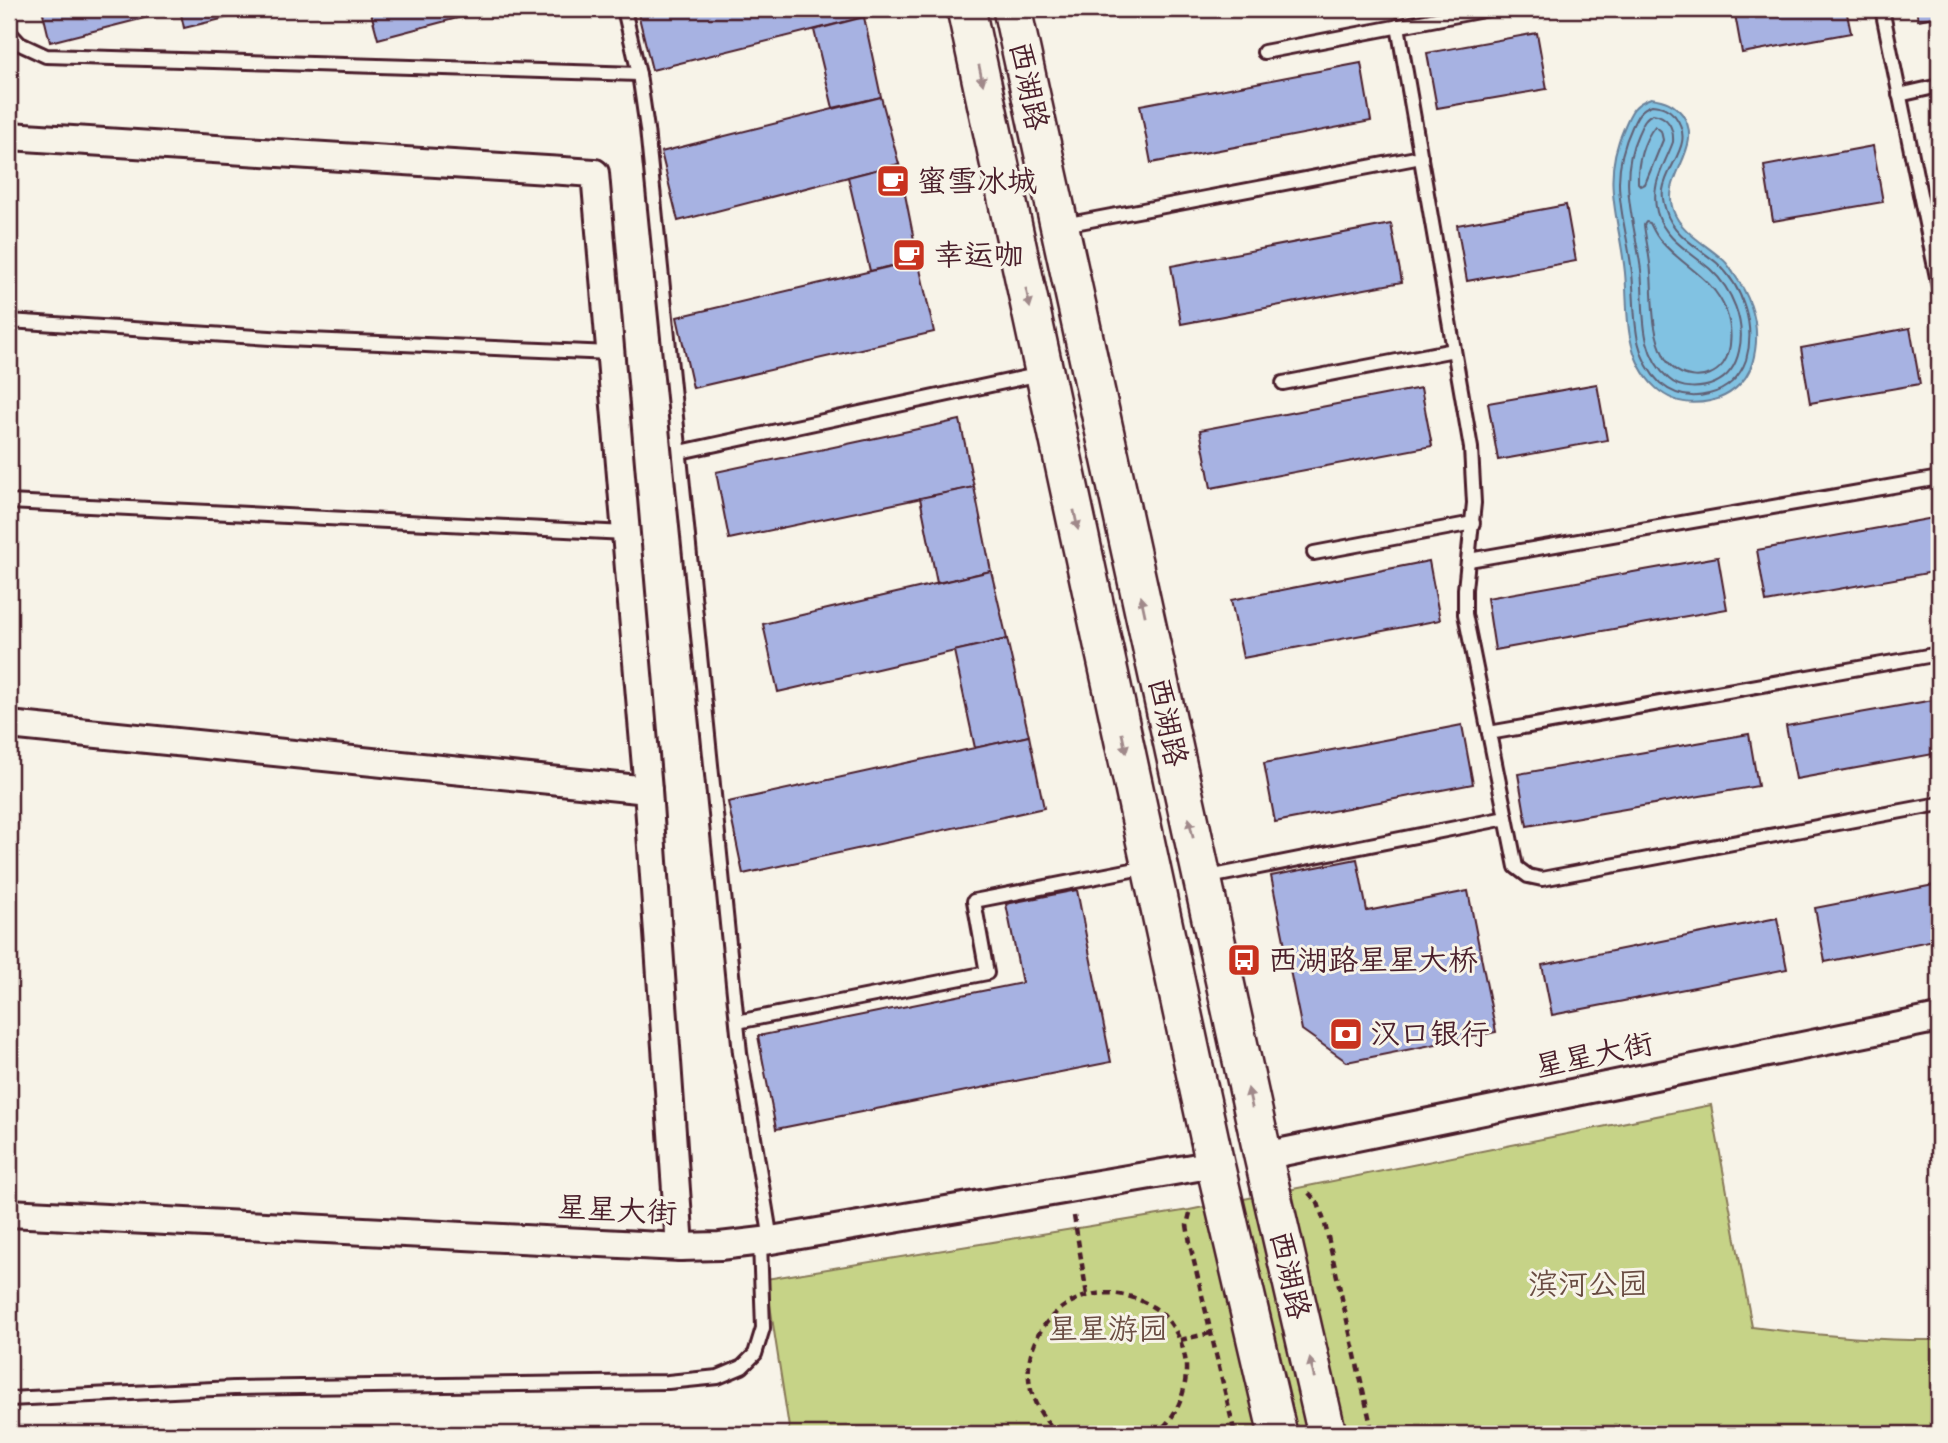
<svg xmlns="http://www.w3.org/2000/svg" width="1948" height="1443" viewBox="0 0 1948 1443" font-family="Caveat,'LXGW WenKai TC',sans-serif">
	<rect width="100%" height="100%" fill="#f7f3e8"/>
	<filter id="ink" filterUnits="userSpaceOnUse"><feTurbulence type="fractalNoise" baseFrequency=".0143" numOctaves="2"/><feDisplacementMap in="SourceGraphic" scale="14" xChannelSelector="R" yChannelSelector="G"/><feConvolveMatrix kernelMatrix="1 2 1 2 8 2 1 2 1" color-interpolation-filters="sRGB"/></filter>
	<g filter="url(#ink)">
		<path fill="#c6d387" stroke="#887959" stroke-width="2" d="M1711,1105L1752,1327C1814,1335 1876,1341 1939,1340V1434H790L766,1279L1189,1210Z"/>
		<path fill="#81c2e2" stroke="#6b8199" stroke-width="2" d="M1651,98C1665,100 1673,103 1682,114C1706,147 1661,176 1673,210C1680,231 1705,244 1721,258C1727,262 1730,268 1734,274C1754,302 1762,331 1752,364C1746,383 1729,397 1710,401C1665,411 1638,378 1630,337C1626,316 1627,295 1625,273C1620,220 1600,181 1624,128C1631,111 1634,104 1651,98Z"/>
		<g fill="none" stroke-linecap="round" stroke-linejoin="round">
			<g stroke="#606074" stroke-width="2">
				<path d="M1652,105C1662,106 1668,108 1675,116C1696,144 1667,163 1663,190C1662,196 1664,205 1666,211C1673,235 1699,248 1717,263C1743,287 1756,326 1746,360C1740,377 1727,390 1709,394C1691,399 1674,395 1660,383C1630,354 1636,310 1632,273C1626,217 1606,183 1632,127C1637,116 1640,109 1652,105Z"/>
				<path d="M1653,114C1668,116 1674,128 1673,142C1664,167 1650,184 1657,212C1664,239 1692,253 1710,269C1732,289 1746,322 1739,351C1736,365 1728,377 1715,383C1701,389 1681,390 1669,379C1637,351 1645,308 1641,270C1635,223 1617,180 1638,134C1642,126 1644,117 1653,114Z"/>
				<path d="M1655,126L1661,131L1663,140L1645,184L1641,186L1638,183C1637,163 1643,141 1655,126Z"/>
				<path d="M1646,222L1650,223C1653,229 1656,236 1661,241C1683,267 1713,277 1726,311C1732,327 1733,350 1723,364C1708,384 1676,379 1665,358C1651,332 1653,302 1651,273C1650,257 1646,241 1644,225Z"/>
			</g>
		</g>
		<g fill="#a7b2e2" stroke="#4a1f2b" stroke-width="2">
			<polygon points="42,9 263,9 184,28 180,9 50,42"/>
			<polygon points="370,9 479,9 480,12 378,39"/>
			<polygon points="637,9 862,9 864,17 652,70"/>
			<polygon points="1734,9 1846,9 1851,33 1742,53"/>
			<polygon points="1916,9 1939,9 1939,16 1918,20"/>
			<polygon points="864,17 881,97 833,108 814,30"/>
			<polygon points="1537,33 1547,89 1437,108 1427,53"/>
			<polygon points="1361,63 1371,121 1151,163 1140,105"/>
			<polygon points="881,97 899,164 678,221 661,152"/>
			<polygon points="1873,146 1883,202 1773,221 1764,166"/>
			<polygon points="899,164 918,260 870,271 848,177"/>
			<polygon points="1566,205 1576,261 1467,281 1457,225"/>
			<polygon points="1391,224 1402,282 1181,324 1171,266"/>
			<polygon points="918,260 934,332 693,388 677,317"/>
			<polygon points="1910,328 1920,384 1810,403 1801,348"/>
			<polygon points="1597,384 1607,440 1498,460 1488,403"/>
			<polygon points="1421,388 1432,446 1211,488 1200,430"/>
			<polygon points="960,420 974,487 729,539 716,472"/>
			<polygon points="974,487 991,571 937,583 920,498"/>
			<polygon points="1939,517 1939,571 1766,602 1757,550"/>
			<polygon points="1718,557 1727,609 1495,650 1487,598"/>
			<polygon points="1429,561 1440,620 1243,658 1231,600"/>
			<polygon points="991,571 1007,639 778,692 763,624"/>
			<polygon points="1007,639 1029,736 975,748 954,651"/>
			<polygon points="1939,699 1939,753 1796,779 1786,726"/>
			<polygon points="1462,725 1473,784 1275,822 1264,763"/>
			<polygon points="1749,734 1758,786 1527,826 1518,774"/>
			<polygon points="1029,736 1044,808 743,874 728,802"/>
			<polygon points="1357,859 1367,911 1468,891 1496,1032 1347,1062 1302,1030 1271,876"/>
			<polygon points="1939,884 1939,939 1825,962 1815,908"/>
			<polygon points="1077,890 1111,1062 776,1129 758,1036 1022,983 1006,904"/>
			<polygon points="1777,918 1787,969 1552,1015 1542,965"/>
		</g>
		<g fill="none" stroke-linecap="round" stroke-linejoin="round">
			<defs>
				<g id="service">
					<polyline points="624,9 639,74 647,129 740,1053 771,1240"/>
					<polyline points="1882,9 1939,287"/>
					<polyline points="1398,26 1471,448 1474,503 1465,589 1465,614 1516,867 1528,876 1542,879 1939,804"/>
					<polyline points="9,32 20,44 46,56 639,74"/>
					<polyline points="1264,52 1489,9"/>
					<polyline points="1899,95 1939,86"/>
					<polyline points="1064,225 1421,157"/>
					<polyline points="9,321 286,339 611,353"/>
					<polyline points="1283,383 1454,350"/>
					<polyline points="680,452 1041,374"/>
					<polyline points="9,502 626,533"/>
					<polyline points="1314,553 1473,523"/>
					<polyline points="1469,560 1939,478"/>
					<polyline points="1489,733 1939,654"/>
					<polyline points="1204,878 1506,818"/>
					<polyline points="737,1022 987,973 974,901 1147,867"/>
					<polyline points="9,1399 234,1388 668,1382 718,1377 742,1367 755,1354 763,1328 760,1242"/>
				</g>
				<g id="minor">
					<polyline points="9,136 595,173 648,790 680,1247"/>
					<polyline points="9,725 648,790"/>
					<polyline points="1263,1156 1939,1018"/>
					<polyline points="9,1213 680,1247 720,1246 771,1240 1215,1164"/>
				</g>
				<g id="secondary">
					<polyline points="966,9 1215,1164 1278,1434"/>
					<polyline points="1012,9 1263,1156 1327,1434"/>
				</g>
			</defs>
			<use href="#service" stroke="#4a1f2b" stroke-width="18"/>
			<use href="#minor" stroke="#4a1f2b" stroke-width="32"/>
			<use href="#secondary" stroke="#4a1f2b" stroke-width="42"/>
			<g stroke="#4a1f2b" stroke-width="4.5" stroke-dasharray="7 5" stroke-linecap="butt">
				<polyline points="1309,1193 1318,1203 1325,1224 1373,1434"/>
				<polyline points="1190,1213 1187,1225 1191,1249 1235,1434"/>
				<polyline points="1074,1216 1087,1295"/>
				<polyline points="1180,1340 1211,1333"/>
				<path d="M1059,1434C982,1366 1066,1254 1153,1307C1172,1319 1184,1342 1186,1365C1187,1392 1177,1418 1155,1434"/>
			</g>
			<use href="#service" stroke="#f7f3e8" stroke-width="12"/>
			<use href="#minor" stroke="#f7f3e8" stroke-width="26"/>
			<use href="#secondary" stroke="#f7f3e8" stroke-width="37"/>
		</g>
		<defs><path id="oneway-solid" d="M-6-.8H1V-3.2L6.5 0L1 3.2V.8H-6Z" transform="scale(1.75)"/></defs>
		<g fill="#a0898a">
			<use href="#oneway-solid" transform="translate(981 75) rotate(78)"/>
			<use href="#oneway-solid" transform="translate(1028 298) rotate(78)"/>
			<use href="#oneway-solid" transform="translate(1076 520) rotate(78)"/>
			<use href="#oneway-solid" transform="translate(1143 606) rotate(-102)"/>
			<use href="#oneway-solid" transform="translate(1124 743) rotate(78)"/>
			<use href="#oneway-solid" transform="translate(1191 828) rotate(-102)"/>
			<use href="#oneway-solid" transform="translate(1250 1098) rotate(-102)"/>
			<use href="#oneway-solid" transform="translate(1312 1368) rotate(-103)"/>
		</g>
	</g>
	<defs>
		<symbol id="cafe-square" viewBox="-11 -11 22 22"><rect x="-9" y="-9" width="18" height="18" rx="4" fill="#c8321e" stroke="#f7f3e8"/><path d="M-5.5-4.5H6V0H3Q3 3.5 0 3.5H-2.5Q-5.5 3.5-5.5 0ZM3-3.2v2h1.7v-2ZM-6 4.5H4V6H-6Z" fill="#fff"/></symbol>
		<symbol id="bus-square" viewBox="-11 -11 22 22"><rect x="-9" y="-9" width="18" height="18" rx="4" fill="#c8321e" stroke="#f7f3e8"/><path d="M-5-6H5V4H4V6H2V4H-2V6H-4V4H-5ZM-3.5-4V0h7V-4ZM-3.5 1.2v1.5H-2V1.2ZM2 1.2v1.5H3.5V1.2Z" fill="#fff"/></symbol>
		<symbol id="bank-square" viewBox="-11 -11 22 22"><rect x="-9" y="-9" width="18" height="18" rx="4" fill="#c8321e" stroke="#f7f3e8"/><path d="M-6-4H6V4H-6ZM0-2.3a2.3 2.3 0 1 0 0 4.6a2.3 2.3 0 1 0 0-4.6Z" fill="#fff"/></symbol>
	</defs>
	<g fill-rule="evenodd">
		<use href="#cafe-square" x="874" y="162" width="38" height="38"/>
		<use href="#cafe-square" x="890" y="236" width="38" height="38"/>
		<use href="#bus-square" x="1225" y="941" width="38" height="38"/>
		<use href="#bank-square" x="1327" y="1015" width="38" height="38"/>
	</g>
	<g text-anchor="middle" stroke-width="6" stroke-linejoin="round" paint-order="stroke">
		<g font-size="30" fill="#4a1f2b" stroke="#f7f3e8">
			<text transform="translate(1029 86) rotate(78)" y="10">西湖路</text>
			<text transform="translate(1168 722) rotate(78)" y="10">西湖路</text>
			<text transform="translate(1594 1055) rotate(-12)" y="10">星星大街</text>
			<text transform="translate(617 1210) rotate(3)" y="10">星星大街</text>
			<text transform="translate(1290 1275) rotate(77)" y="10">西湖路</text>
		</g>
		<g font-size="30" fill="#4a1f2b" stroke="#f7f3e8" text-anchor="start">
			<text x="917" y="191">蜜雪冰城</text>
			<text x="934" y="265">幸运咖</text>
			<text x="1268" y="970">西湖路星星大桥</text>
			<text x="1370" y="1044">汉口银行</text>
		</g>
		<g font-size="30" fill="#694c42" stroke="#f7f3e8">
			<text x="1588" y="1294">滨河公园</text>
			<text x="1108" y="1339">星星游园</text>
		</g>
	</g>
	<rect width="1948" height="1443" fill="none" stroke="#f7f3e8" stroke-width="35"/>
	<rect x="18" y="18" width="1913" height="1408" fill="none" stroke="#4a1f2b" stroke-width="2.5" filter="url(#ink)"/>
</svg>
